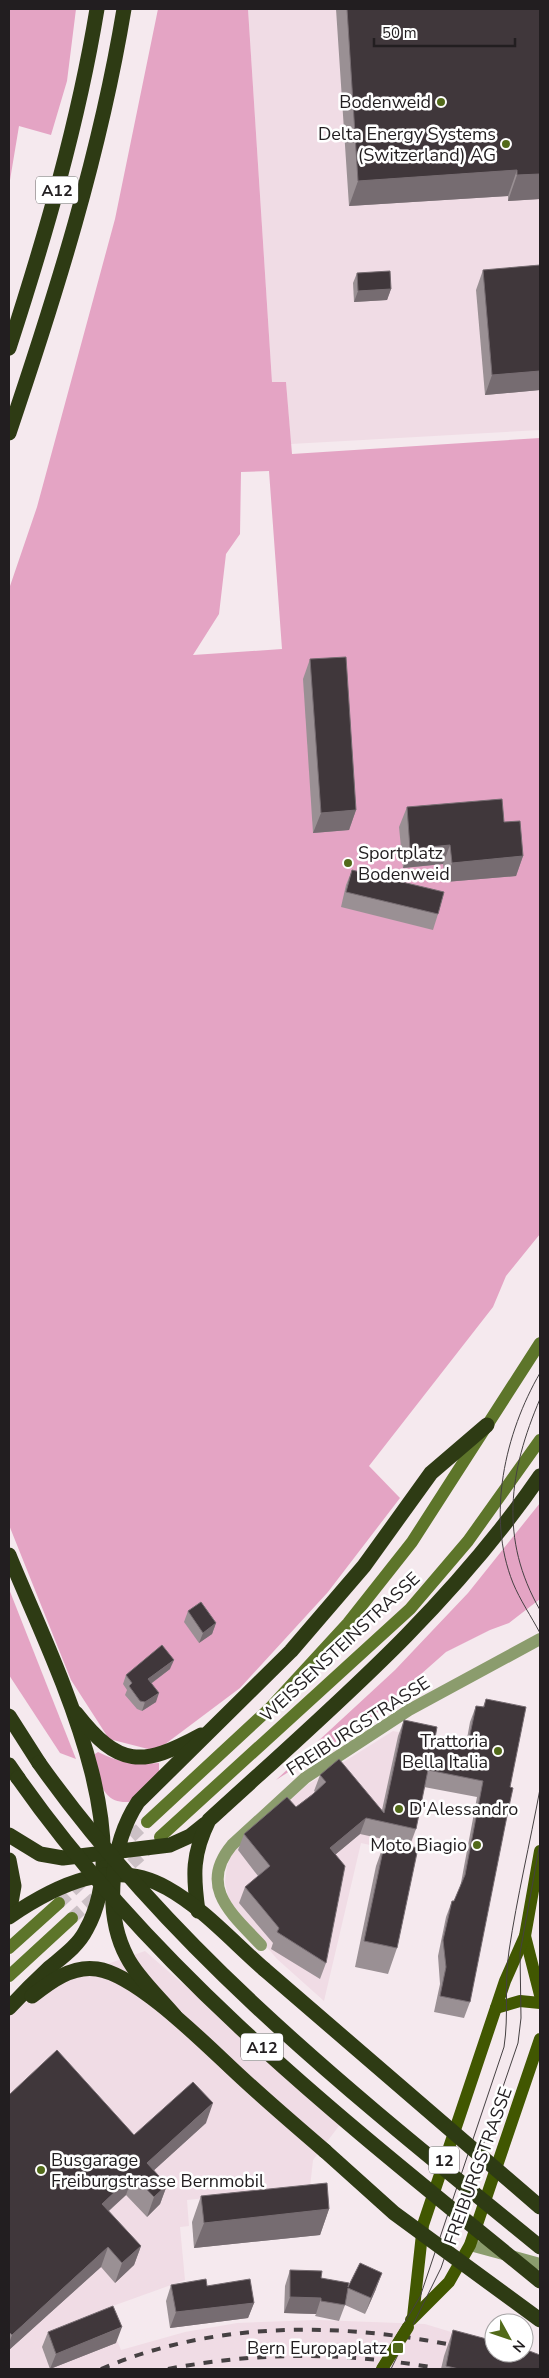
<svg xmlns="http://www.w3.org/2000/svg" width="549" height="2378" viewBox="0 0 549 2378" font-family="'Nunito Sans',sans-serif">
	<rect width="100%" height="100%" fill="#f5e9ee"/>
	<g fill="#f0dce5">
		<polygon points="248,9 540,9 540,430 291,444 286,382 272,382"/>
		<polygon points="393,1731 435,1740 410,1854 361,1843 324,2001 277,1959 229,1902 225,1882 227,1866 233,1851 307,1785"/>
		<polygon points="145,1951 342,2122 313,2160 310,2187 187,2200 189,2226 180,2227 185,2280 110,2307 107,2316 121,2350 185,2332 237,2323 318,2320 425,2324 494,2345 494,2353 540,2359 540,2369 249,2367 9,2369 9,2016 31,1998 61,1980"/>
	</g>
	<g fill="#e4a4c4" fill-rule="evenodd">
		<polygon points="9,9 76,9 67,81 51,135 19,126 9,186"/>
		<path d="M158,9H248L272,382H286L292,454L540,438V1234L506,1276L493,1307L369,1466L400,1498L328,1592L240,1688L156,1751L109,1739L71,1680L9,1525V589L37,507L115,219ZM269,471L282,649L193,655L219,614L226,554L240,534L241,472Z"/>
		<polygon points="540,1503 540,1599 509,1623 490,1630 446,1652 368,1721 276,1780 395,1670 468,1593"/>
		<polygon points="9,1589 76,1759 60,1753 9,1675"/>
		<path d="M98,1752C121,1763 133,1765 159,1763V1772L129,1802C100,1804 100,1778 92,1756Z"/>
	</g>
	<g fill="none" stroke-linecap="round" stroke-linejoin="round">
		<g stroke="#cbc0c5" stroke-width="12" stroke-dasharray="12 6" stroke-linecap="butt">
			<polyline points="118,1849 147,1822"/>
			<polyline points="118,1876 151,1846"/>
			<polyline points="59,1903 84,1880"/>
			<polyline points="72,1918 100,1893"/>
		</g>
		<g stroke="#8b9c6d" stroke-width="12">
			<path d="M261,1945C233,1915 197,1887 232,1845L305,1778L409,1710L540,1639"/>
			<polyline points="470,2245 540,2264"/>
		</g>
		<g stroke="#5d752a" stroke-width="12">
			<polyline points="147,1822 269,1709 348,1623 412,1542 540,1343"/>
			<polyline points="160,1837 410,1609 468,1541 540,1440"/>
			<polyline points="9,1948 59,1903"/>
			<polyline points="9,1976 72,1918"/>
		</g>
		<g stroke="#415701" stroke-width="12">
			<polyline points="525,1936 540,1995"/>
			<polyline points="496,2008 520,2001 540,2003"/>
			<polyline points="413,2317 423,2225 505,1981 525,1936 540,1851"/>
			<polyline points="411,2320 449,2282 470,2245 540,2039"/>
		</g>
		<g stroke="#2e3b14" stroke-width="15">
			<path d="M9,348C45,237 78,124 97,9"/>
			<path d="M9,433C56,294 100,154 124,9"/>
			<path d="M9,1555C48,1652 142,1830 86,1930C78,1946 62,1957 49,1968C35,1981 22,1994 9,2008"/>
			<path d="M76,1713C119,1768 142,1767 201,1735"/>
			<polyline points="9,1716 39,1763"/>
			<polyline points="9,1765 18,1778"/>
			<polyline points="9,1835 40,1854 63,1858 170,1845 190,1836 205,1824"/>
			<polyline points="9,1860 14,1886 9,1914"/>
			<path d="M198,1911C193,1875 192,1854 209,1820C328,1711 447,1611 540,1476"/>
			<path d="M9,1917C56,1885 112,1857 167,1888C203,1908 233,1942 264,1969"/>
			<path d="M32,1996C50,1982 72,1965 97,1969C139,1975 210,2049 242,2078C269,2103 297,2127 325,2151"/>
			<path d="M175,2016C160,1998 137,1977 127,1957C103,1912 111,1843 138,1802L291,1651L364,1566L431,1473L487,1425"/>
		</g>
		<g stroke="#454042" stroke-width="1">
			<path d="M540,1373C505,1433 486,1516 513,1583C520,1600 531,1616 540,1633"/>
			<path d="M540,1399C509,1471 499,1539 540,1610"/>
			<path d="M376,2369L420,2297L504,2047C509,2015 504,1983 509,1951C517,1897 530,1843 540,1789"/>
			<polyline points="391,2369 441,2268 518,2043 521,2018 520,1953 540,1843"/>
		</g>
		<g stroke="#454042" stroke-width="4" stroke-dasharray="9 9" stroke-linecap="butt">
			<path d="M101,2369C216,2320 342,2322 462,2347"/>
			<path d="M168,2369C256,2352 341,2352 430,2367"/>
		</g>
		<polyline stroke="#415701" stroke-width="12" points="382,2369 408,2327"/>
		<g stroke="#2e3b14" stroke-width="15">
			<path d="M39,1763C176,1956 359,2099 540,2247"/>
			<path d="M18,1778C158,1978 353,2128 540,2281"/>
			<polyline points="264,1969 540,2207"/>
			<polyline points="325,2151 394,2213 540,2320"/>
		</g>
	</g>
	<g fill="#9a9094">
		<polygon points="336,9 540,9 540,199 508,201 508,196 349,206"/>
		<polygon points="540,265 540,390 485,395 476,290 483,270"/>
		<polygon points="357,273 391,289 387,300 354,302 353,283"/>
		<polygon points="310,659 356,810 349,830 313,833 303,679"/>
		<polygon points="407,807 504,822 523,856 516,876 445,882 443,864 403,868 399,827"/>
		<polygon points="352,870 438,914 433,930 341,907 346,885"/>
		<polygon points="188,1611 216,1623 212,1634 199,1643 184,1622"/>
		<polygon points="170,1669 152,1683 156,1702 142,1711 137,1709 125,1695 127,1690 123,1684 126,1675"/>
		<polygon points="486,1699 510,1787 470,2002 464,2018 434,2012 440,1984 438,1956 446,1917 452,1901 454,1901 460,1888 477,1797 424,1787 416,1829 410,1845 360,1834 336,1854 326,1963 320,1979 271,1949 273,1943 239,1903 245,1887 258,1876 238,1850 244,1834 296,1807 315,1792 314,1791 320,1775 382,1810 398,1736 404,1720 435,1738 466,1744 470,1722 476,1706 483,1707"/>
		<polygon points="385,1841 397,1948 388,1974 355,1967 376,1866"/>
		<polygon points="9,2095 134,2135 206,2123 154,2170 167,2185 160,2204 147,2217 126,2195 109,2211 141,2246 134,2265 115,2283 101,2267 9,2350"/>
		<polygon points="201,2196 329,2209 320,2235 194,2248 192,2222"/>
		<polygon points="290,2270 321,2278 348,2287 376,2289 365,2314 345,2305 339,2321 315,2316 316,2314 284,2313 285,2286"/>
		<polygon points="171,2285 207,2286 254,2303 248,2318 170,2328 166,2301"/>
		<polygon points="453,2330 540,2369 441,2369 444,2356"/>
		<polygon points="48,2332 116,2343 50,2369 42,2347"/>
	</g>
	<g fill="#766c71">
		<polygon points="517,170 508,196 349,206 358,181"/>
		<polygon points="540,174 540,199 508,201 517,175"/>
		<polygon points="391,289 387,300 354,302 358,291"/>
		<polygon points="540,371 540,390 485,395 492,375"/>
		<polygon points="356,810 349,830 313,833 321,813"/>
		<polygon points="450,845 443,864 403,868 410,849"/>
		<polygon points="523,856 516,876 445,882 452,863"/>
		<polygon points="216,1623 212,1634 199,1643 203,1633"/>
		<polygon points="174,1660 170,1669 145,1688 148,1679"/>
		<polygon points="159,1693 156,1702 142,1711 145,1702"/>
		<polygon points="366,1818 360,1834 324,1864 330,1848"/>
		<polygon points="213,2103 206,2123 140,2183 147,2163"/>
		<polygon points="133,2175 126,2195 95,2223 102,2204"/>
		<polygon points="167,2185 160,2204 147,2217 154,2197"/>
		<polygon points="329,2209 320,2235 194,2248 204,2223"/>
		<polygon points="141,2246 134,2265 115,2283 122,2263"/>
		<polygon points="108,2247 101,2267 9,2350 9,2343 12,2335"/>
		<polygon points="382,2273 376,2289 365,2314 371,2298"/>
		<polygon points="290,2297 321,2298 316,2314 284,2313"/>
		<polygon points="254,2303 248,2318 170,2328 176,2312"/>
		<polygon points="122,2327 116,2343 50,2369 56,2354"/>
	</g>
	<g fill="#40373b" stroke="#766c71">
		<polygon points="347,9 540,9 540,174 517,175 517,170 358,181"/>
		<polygon points="540,265 540,371 492,375 483,270"/>
		<polygon points="390,271 391,289 358,291 357,273"/>
		<polygon points="346,657 356,810 321,813 310,659"/>
		<polygon points="502,799 504,822 520,821 523,856 452,863 450,845 410,849 407,807"/>
		<polygon points="352,870 444,892 438,914 346,892"/>
		<polygon points="201,1602 216,1623 203,1633 188,1611"/>
		<polygon points="162,1645 174,1660 148,1679 159,1693 145,1702 140,1701 129,1686 132,1683 126,1675"/>
		<polygon points="486,1699 526,1707 510,1787 513,1788 508,1811 470,2002 440,1996 446,1967 443,1940 452,1901 454,1901 465,1875 483,1781 428,1770 416,1829 366,1818 330,1848 345,1866 326,1963 277,1932 279,1928 245,1887 270,1866 244,1834 287,1797 296,1807 312,1795 326,1782 320,1775 339,1759 384,1813 404,1720 437,1727 435,1738 468,1744 476,1706 484,1707"/>
		<polygon points="385,1841 418,1848 397,1948 364,1941"/>
		<polygon points="57,2050 134,2135 193,2082 213,2103 147,2163 167,2185 154,2197 133,2175 102,2204 141,2246 122,2263 108,2247 12,2335 9,2332 9,2095"/>
		<polygon points="327,2183 329,2209 204,2223 201,2196"/>
		<polygon points="360,2263 382,2273 371,2298 348,2288 345,2305 321,2301 321,2298 290,2297 290,2270 322,2271 321,2278 349,2283 348,2287"/>
		<polygon points="206,2279 207,2286 250,2279 254,2303 176,2312 171,2285"/>
		<polygon points="113,2306 122,2327 56,2354 48,2332"/>
		<polygon points="453,2330 494,2341 494,2353 524,2353 524,2349 540,2355 540,2369 459,2369 446,2366"/>
	</g>
	<g fill="#526a1a" stroke="#fff" stroke-width="2">
		<circle cx="441" cy="102" r="5"/>
		<circle cx="506" cy="144" r="5"/>
		<circle cx="348" cy="863" r="5"/>
		<circle cx="498" cy="1751" r="5"/>
		<circle cx="399" cy="1809" r="5"/>
		<circle cx="477" cy="1845" r="5"/>
		<circle cx="41" cy="2170" r="5"/>
		<rect x="392" y="2342" width="12" height="12" rx="2.5"/>
	</g>
	<g text-anchor="middle" stroke-width="5" stroke-linejoin="round" paint-order="stroke">
		<g fill="#fff" stroke="#646263" stroke-width="1">
			<rect x="36" y="176.5" width="42" height="27" rx="4"/>
			<rect x="241" y="2033.5" width="42" height="27" rx="4"/>
			<rect x="429" y="2146.5" width="30" height="27" rx="4"/>
		</g>
		<g font-size="16" font-weight="bold" fill="#221e20">
			<text x="57" y="196">A12</text>
			<text x="262" y="2053">A12</text>
			<text x="444" y="2166">12</text>
		</g>
		<g font-size="18" fill="#221e20" stroke="#fff" text-anchor="end">
			<text x="431" y="108">Bodenweid</text>
			<text x="496" y="140">Delta Energy Systems<tspan x="496" dy="21">(Switzerland) AG</tspan></text>
			<text x="358" y="859" text-anchor="start">Sportplatz<tspan x="358" dy="21">Bodenweid</tspan></text>
			<text x="488" y="1747">Trattoria<tspan x="488" dy="21">Bella Italia</tspan></text>
			<text x="409" y="1815" text-anchor="start">D'Alessandro</text>
			<text x="467" y="1851">Moto Biagio</text>
			<text x="51" y="2166" text-anchor="start">Busgarage<tspan x="51" dy="21">Freiburgstrasse Bernmobil</tspan></text>
			<text x="387" y="2354">Bern Europaplatz</text>
		</g>
		<g font-size="18" fill="#221e20" stroke="#fff">
			<text transform="translate(340 1647) rotate(-43)" y="6">WEISSENSTEINSTRASSE</text>
			<text transform="translate(358 1726) rotate(-33)" y="6">FREIBURGSTRASSE</text>
			<text transform="translate(478 2166) rotate(-70)" y="6">FREIBURGSTRASSE</text>
		</g>
	</g>
	<rect width="549" height="2378" fill="none" stroke="#221e20" stroke-width="20"/>
	<g transform="translate(509 2338) rotate(130)"><circle r="24" fill="#ffffff" stroke="#a7a5a6"/>
	<path d="M0-4L9 19L0 12L-9 19Z" fill="#526a1a"/>
	<text y="-8" font-size="14" font-weight="bold" text-anchor="middle" fill="#221e20">N</text>
	</g>
	<path d="M374 38v8h141v-8" fill="none" stroke="#221e20" stroke-width="2.5"/>
	<text x="382" y="38" font-size="15" fill="#221e20" stroke="#ffffff" stroke-width="4" paint-order="stroke">50 m</text>
</svg>
